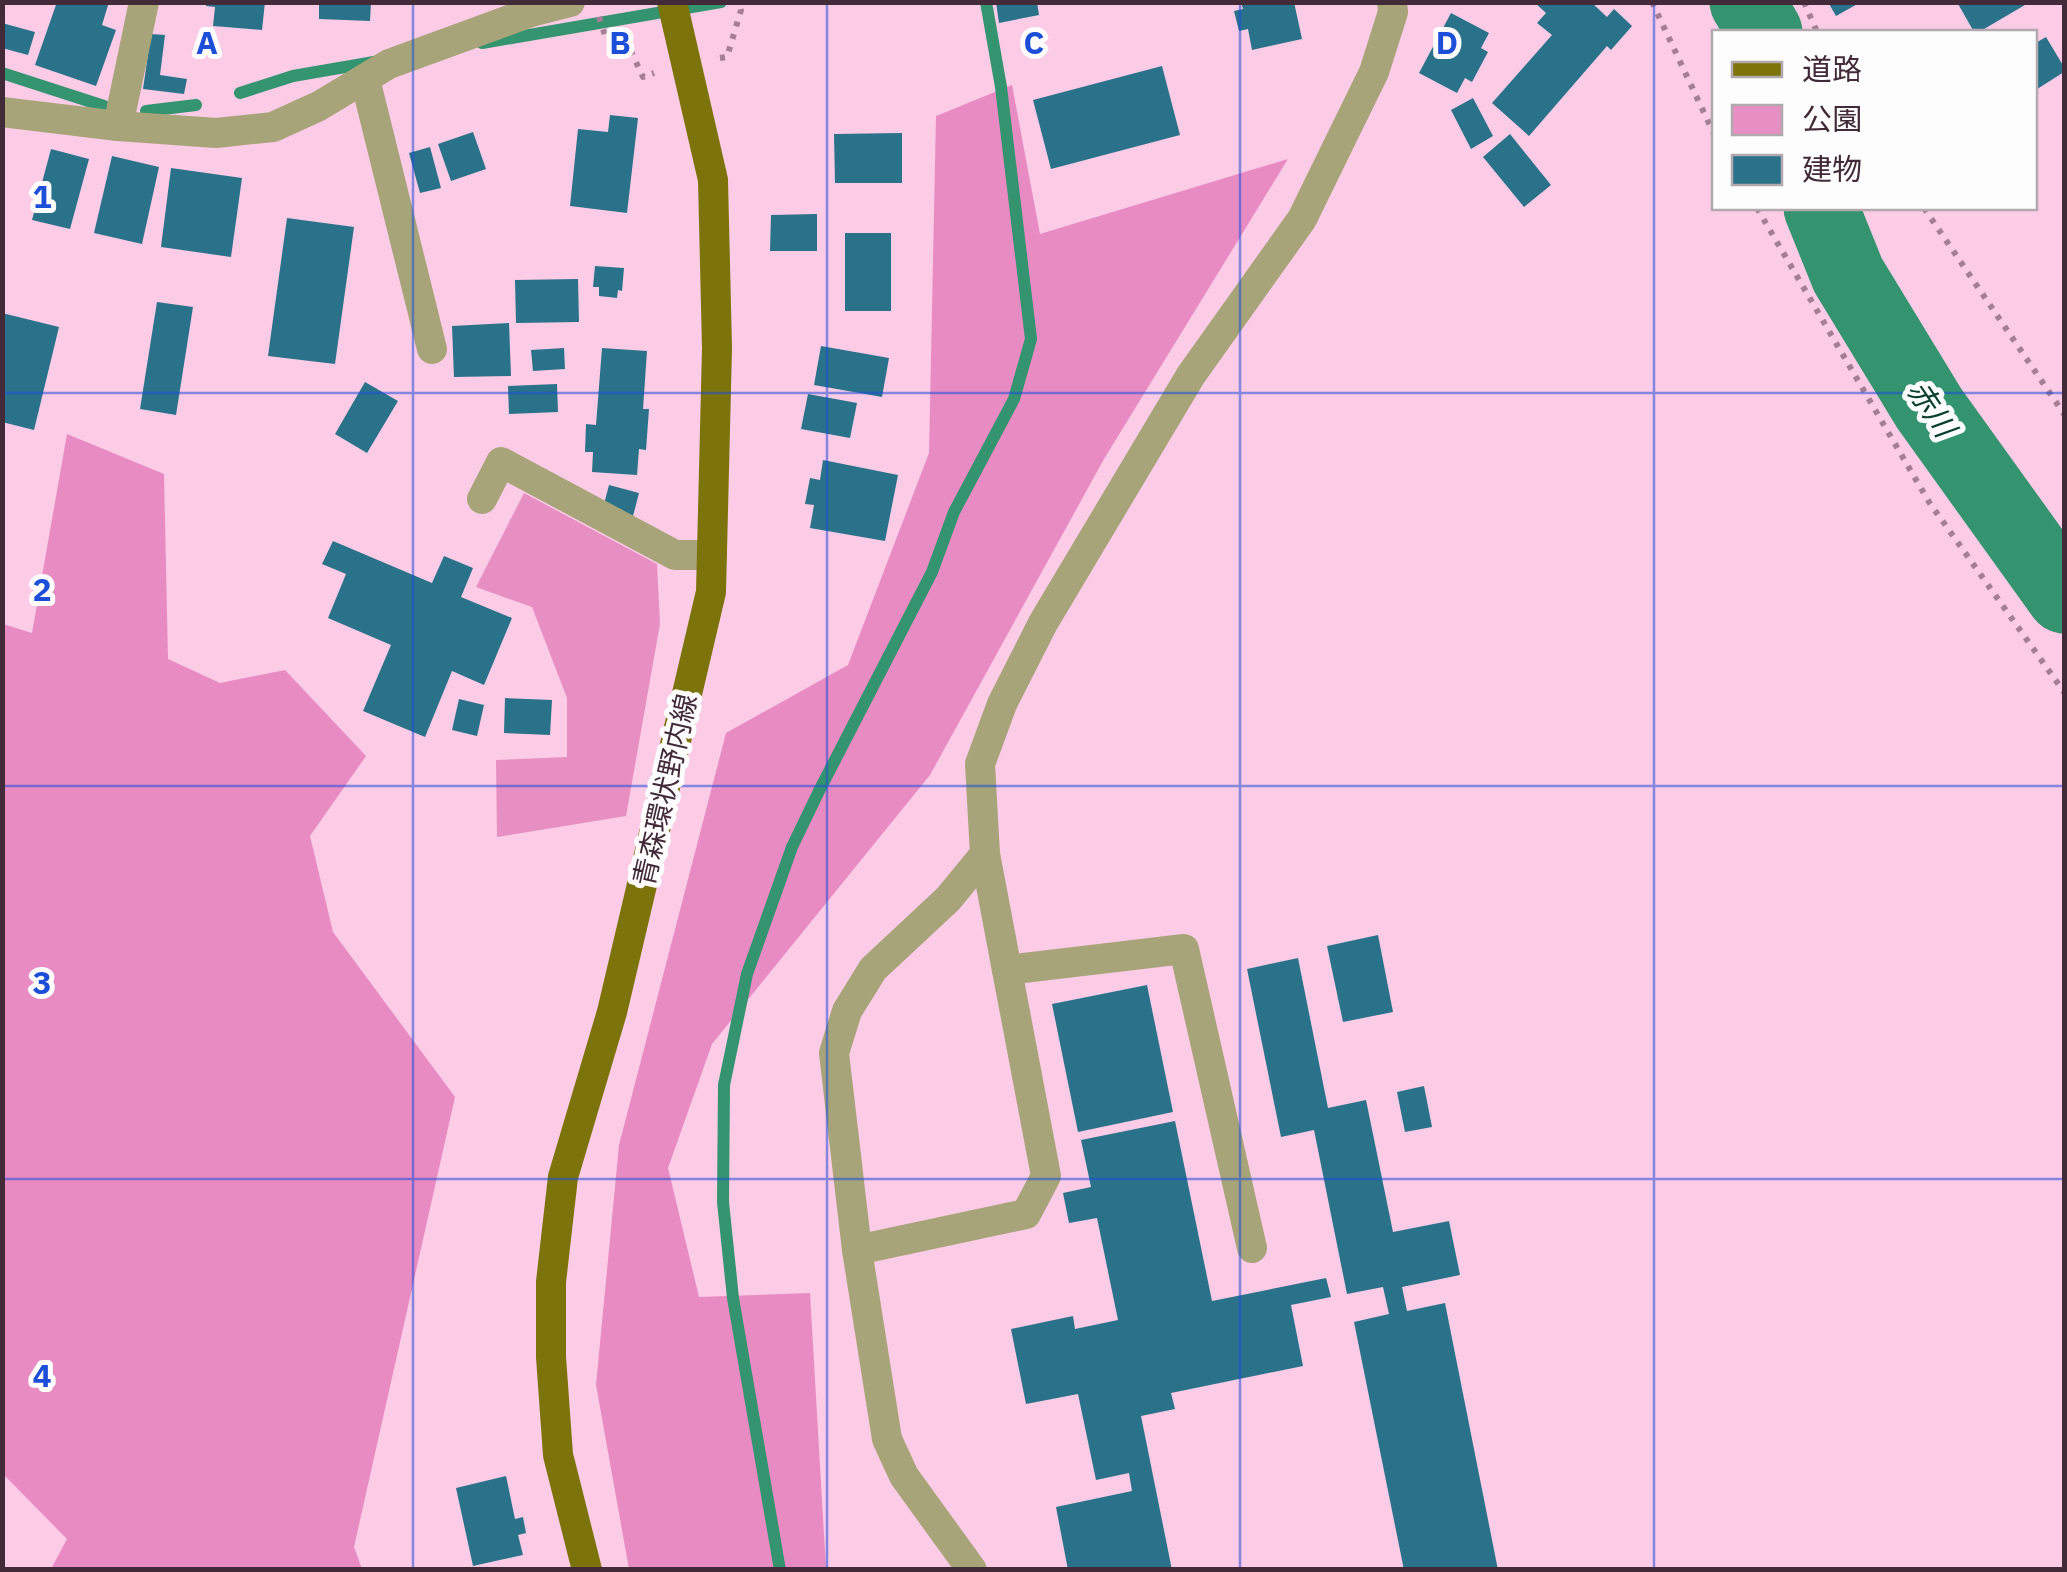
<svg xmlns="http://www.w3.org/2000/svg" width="2067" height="1572" viewBox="0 0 2067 1572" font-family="'IBM Plex Sans','Noto Sans JP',sans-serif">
	<rect width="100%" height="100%" fill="#fccbe6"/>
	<polygon fill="#e78fc3" points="524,493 657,564 660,624 626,816 497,837 496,760 567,757 567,698 532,607 476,587"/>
	<g fill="#e98bc3">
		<polygon points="1012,85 1040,234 1288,159 1104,459 930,775 712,1044 668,1168 699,1297 810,1293 826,1569 629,1569 596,1385 619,1145 726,733 848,665 929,453 936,116"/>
		<polygon points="67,434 164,474 168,659 220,683 285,670 366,756 310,836 333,932 455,1097 354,1547 362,1569 51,1569 67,1539 3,1474 3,624 32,633"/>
	</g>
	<polygon fill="#33946f" points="1994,467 2064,531 2064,628 1965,484"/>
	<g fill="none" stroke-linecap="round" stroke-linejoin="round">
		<g stroke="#33946f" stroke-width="12">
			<polyline points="482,43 721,2"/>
			<polyline points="2,73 104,106"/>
			<polyline points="240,93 293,76 374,62"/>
			<polyline points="146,111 196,105"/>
			<polyline points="780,1570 733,1298 723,1202 724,1085 747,974 792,847 819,791 932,572 954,512 1014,399 1031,339 1001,87 986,2"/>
		</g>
		<g stroke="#33946f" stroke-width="75">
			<polyline points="1747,2 1765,32"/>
			<polyline points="1821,208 1848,275 1929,408 2064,596"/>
		</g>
	</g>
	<g fill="#29728a">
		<polygon points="57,2 109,2 102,25 116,30 96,86 35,65"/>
		<polygon points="206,2 265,2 262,30 213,26 215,7 206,6"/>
		<polygon points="319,2 371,2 370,21 319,19"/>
		<polygon points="996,2 1037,2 1039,15 999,23"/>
		<polygon points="1241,2 1294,2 1302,39 1252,50 1248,29 1239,31 1234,11 1243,9"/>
		<polygon points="1534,2 1591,2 1607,17 1614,9 1632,26 1611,50 1607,46 1529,136 1492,103 1552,35 1537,23 1546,13"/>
		<polygon points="1828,2 1861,2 1836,16"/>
		<polygon points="1957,2 2030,2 1979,32 1974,32"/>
		<polygon points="1451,13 1489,33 1481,48 1488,52 1472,82 1465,78 1457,93 1419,73"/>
		<polygon points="2,23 35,32 28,55 2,48"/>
		<polygon points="151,34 165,35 160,75 187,79 184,94 143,89"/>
		<polygon points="2046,37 2064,67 2064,72 2034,91 2034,44"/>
		<polygon points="1162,66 1180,135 1051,169 1033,100"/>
		<polygon points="1473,98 1493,136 1471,149 1451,110"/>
		<polygon points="610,115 638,118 627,213 570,206 578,129 608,132"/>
		<polygon points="473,132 486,169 451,181 438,144"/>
		<polygon points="902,133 902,183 835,183 834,134"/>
		<polygon points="1510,134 1551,185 1524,207 1483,157"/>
		<polygon points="430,147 441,188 420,193 409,153"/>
		<polygon points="51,149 89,159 70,229 32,220"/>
		<polygon points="112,156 159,167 142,244 94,233"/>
		<polygon points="171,168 242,178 231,257 161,247"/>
		<polygon points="817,214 817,251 770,251 771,215"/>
		<polygon points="287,218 354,227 335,364 268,356"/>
		<rect x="845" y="233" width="46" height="78"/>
		<polygon points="595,266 624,268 622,291 618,290 617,298 599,296 599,287 593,287"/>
		<polygon points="578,279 579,322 516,323 515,280"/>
		<polygon points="157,302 193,307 176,415 140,409"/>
		<polygon points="2,313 59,327 34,430 2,422"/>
		<polygon points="509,323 511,376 454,377 452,326"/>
		<polygon points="821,346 889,358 882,397 814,385"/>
		<polygon points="564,348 565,369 533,371 531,350"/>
		<polygon points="602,348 647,351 643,409 649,409 646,450 639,449 637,475 592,472 593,452 585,452 586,424 596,425"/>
		<polygon points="365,382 398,401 367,453 335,434"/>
		<polygon points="557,384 558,412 509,414 508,386"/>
		<polygon points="808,394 857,403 850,438 801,429"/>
		<polygon points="823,460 898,475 885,541 810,528 814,505 805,504 810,478 820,480"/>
		<polygon points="609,485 639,493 633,516 603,508"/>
		<polygon points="333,541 432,583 444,556 473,568 461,597 512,618 484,685 452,671 425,737 363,711 391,645 328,618 346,574 322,564"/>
		<polygon points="505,698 552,700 550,735 504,733"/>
		<polygon points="459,699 484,705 477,736 452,730"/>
		<polygon points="1378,935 1393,1012 1343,1022 1327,946"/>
		<polygon points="1298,958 1328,1108 1366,1100 1393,1232 1449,1221 1460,1275 1402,1287 1407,1311 1445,1303 1498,1570 1404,1570 1354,1322 1389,1314 1383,1287 1347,1294 1314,1130 1281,1137 1247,969"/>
		<polygon points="1147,985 1173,1112 1078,1132 1052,1004"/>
		<polygon points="1424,1086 1432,1127 1405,1132 1397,1092"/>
		<polygon points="1175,1121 1212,1301 1326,1278 1331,1297 1291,1305 1303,1366 1171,1393 1175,1409 1141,1416 1172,1570 1068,1570 1056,1507 1132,1491 1129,1473 1096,1480 1078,1394 1026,1404 1011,1329 1073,1316 1075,1329 1118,1320 1097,1218 1069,1223 1063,1193 1091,1187 1081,1140"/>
		<polygon points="506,1476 515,1519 523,1517 526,1533 518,1535 523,1555 473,1566 456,1488"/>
	</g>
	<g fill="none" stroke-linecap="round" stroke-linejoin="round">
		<g stroke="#a47f94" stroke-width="6" stroke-dasharray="5 8" stroke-linecap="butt">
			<polyline points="1652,2 1714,134"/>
			<polyline points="1804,2 1817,32"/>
			<polyline points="599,17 606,38 627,43 643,77 654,73"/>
			<polyline points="720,58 727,57 741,10 739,2"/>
			<polyline points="1757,208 1929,502 2064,692"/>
			<polyline points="1924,208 2064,414"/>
		</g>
		<g stroke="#a7a479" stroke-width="30">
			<polyline points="365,79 432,349"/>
			<polyline points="2,112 118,126 216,133 273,127 319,106 389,64 531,12 570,2"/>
			<polyline points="118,126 144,2"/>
			<polyline points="482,499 501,462 675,555 712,555"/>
			<polyline points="1007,970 1184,949 1252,1248"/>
			<polyline points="857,1250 1026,1214 1046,1176 985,854"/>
			<polyline points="972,1570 904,1476 887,1439 857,1250 834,1053 847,1011 873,969 948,899 985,854 980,764 1002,704 1043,623 1191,375 1302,219 1374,72 1393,12 1392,2"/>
		</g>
		<polyline stroke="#7c740a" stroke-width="30" points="587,1570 558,1455 551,1357 551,1282 563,1177 612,1012 711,592 717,348 713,180 672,2"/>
	</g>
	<path fill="none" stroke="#1d4ed8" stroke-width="2.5" stroke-opacity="0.55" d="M413,2V1570M827,2V1570M1240,2V1570M1654,2V1570M2,393H2064M2,786H2064M2,1179H2064"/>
	<g text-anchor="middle" stroke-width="10" stroke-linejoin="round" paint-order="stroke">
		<g font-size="28" fill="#422a38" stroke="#fdfdfd">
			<text transform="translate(665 790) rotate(-77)" y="10">青森環状野内線</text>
		</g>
		<g font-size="30" font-style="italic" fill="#08402d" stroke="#fdfdfd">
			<text transform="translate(1931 409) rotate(56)" y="10">赤川</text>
		</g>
	</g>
	<g font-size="32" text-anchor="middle" font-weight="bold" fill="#1d4ed8" stroke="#fdfdfd" stroke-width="10" stroke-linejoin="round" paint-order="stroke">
		<text x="207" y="54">A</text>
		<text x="620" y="54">B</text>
		<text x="1034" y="54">C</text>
		<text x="1447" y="54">D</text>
		<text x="42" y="208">1</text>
		<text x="42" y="601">2</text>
		<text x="42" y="994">3</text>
		<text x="42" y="1387">4</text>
	</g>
	<rect width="2067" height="1572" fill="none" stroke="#422a38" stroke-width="10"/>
	<rect x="1712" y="30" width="325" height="180" fill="#fdfdfd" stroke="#b2a9ae" stroke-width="2.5"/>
	<rect x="1732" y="62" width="50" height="15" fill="#7c740a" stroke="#b2a9ae" stroke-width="2.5"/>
	<text x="1802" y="80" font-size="30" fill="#422a38">道路</text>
	<rect x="1732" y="105" width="50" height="30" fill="#e78fc3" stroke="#b2a9ae" stroke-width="2.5"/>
	<text x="1802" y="130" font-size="30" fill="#422a38">公園</text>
	<rect x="1732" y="155" width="50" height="30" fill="#29728a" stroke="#b2a9ae" stroke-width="2.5"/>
	<text x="1802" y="180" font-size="30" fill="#422a38">建物</text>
</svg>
